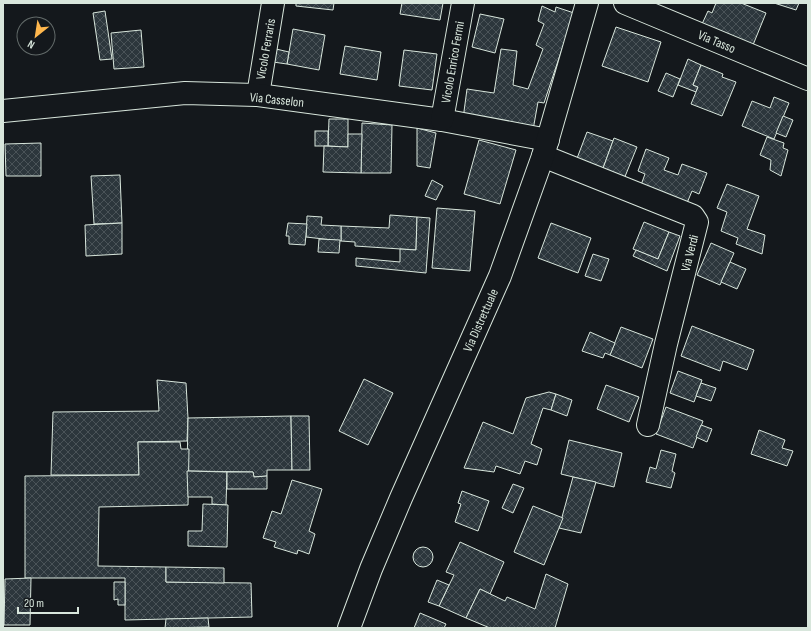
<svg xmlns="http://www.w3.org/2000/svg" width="811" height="631" viewBox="0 0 811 631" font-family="'Sofia Sans Condensed',sans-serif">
	<defs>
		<pattern id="building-cross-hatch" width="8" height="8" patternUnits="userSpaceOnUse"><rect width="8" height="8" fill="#2c363c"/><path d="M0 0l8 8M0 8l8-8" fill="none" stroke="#4a5358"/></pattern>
	</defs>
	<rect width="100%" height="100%" fill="#14181c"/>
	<g fill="url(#building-cross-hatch)" stroke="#d8e6dc">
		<polygon points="296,3 334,3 333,10 296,6"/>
		<polygon points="402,3 443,3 440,20 400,14"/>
		<polygon points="716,3 741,3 766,13 753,45 702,24 708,11 712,13"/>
		<polygon points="774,3 799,3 796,10"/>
		<polygon points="542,6 555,12 556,7 574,13 544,103 538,102 533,130 463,119 467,89 494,93 501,49 517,51 513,85 528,89 543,49 536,45 544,24 538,21"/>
		<polygon points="105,11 112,59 100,60 93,13"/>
		<polygon points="480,14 504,19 495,53 472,47"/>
		<polygon points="616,27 661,42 648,82 602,66"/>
		<polygon points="293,29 325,35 319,70 287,64"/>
		<polygon points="141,30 144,67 114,69 111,33"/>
		<polygon points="345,46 381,52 377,80 340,74"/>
		<polygon points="276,49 289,52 287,64 273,62"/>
		<polygon points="404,50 437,54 432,90 399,86"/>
		<polygon points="688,59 701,65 693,85 698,87 696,92 678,85"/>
		<polygon points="701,65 723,74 722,77 736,82 722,116 691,104 698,87 693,85"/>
		<polygon points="666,73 680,79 673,97 658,91"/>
		<polygon points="774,97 789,103 774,139 742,126 752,101 770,108"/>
		<polygon points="783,116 793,120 786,137 776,133"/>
		<polygon points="329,119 348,119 348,147 328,146"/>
		<polygon points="362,123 392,125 391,173 361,173"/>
		<polygon points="417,128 436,133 430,168 417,166"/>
		<rect x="315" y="131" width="13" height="15"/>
		<polygon points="587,132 613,141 602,171 576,161"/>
		<polygon points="348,134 362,134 361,173 323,172 324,146 348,147"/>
		<polygon points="767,137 784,143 783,148 788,150 781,176 770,170 771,160 760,155"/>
		<polygon points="614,138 637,147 624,179 602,171"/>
		<polygon points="479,140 516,150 500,204 464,194"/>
		<polygon points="41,143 41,176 6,176 5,144"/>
		<polygon points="646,149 669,158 664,170 678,175 682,164 707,173 699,194 692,191 687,203 641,185 645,174 638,171"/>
		<polygon points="120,175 122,223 94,224 91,176"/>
		<polygon points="432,180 443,186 436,200 425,196"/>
		<polygon points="727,184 759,196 747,229 765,235 762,254 736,244 738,238 721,231 727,212 717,208"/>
		<polygon points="437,208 475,211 470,271 432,268"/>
		<polygon points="390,215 417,217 416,250 355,246 355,242 341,241 341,226 389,228"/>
		<polygon points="307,216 322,217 321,225 341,226 341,241 306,237"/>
		<polygon points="417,217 430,218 426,273 356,266 356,258 400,262 400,249 416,250"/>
		<polygon points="644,222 669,232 658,259 633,249"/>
		<polygon points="122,223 122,254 86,256 85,225"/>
		<polygon points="288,223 307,224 305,245 289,244 289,236 286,236"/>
		<polygon points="551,223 591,238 578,273 538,258"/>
		<polygon points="669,232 680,236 667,271 633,256 636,250 658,259"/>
		<polygon points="319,239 340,240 339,253 318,252"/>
		<polygon points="711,243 734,253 720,285 697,275"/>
		<polygon points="593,254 609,259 601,281 585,276"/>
		<polygon points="730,262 746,269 737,289 721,282"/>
		<polygon points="692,326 754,350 747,370 723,361 720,371 681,356"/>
		<polygon points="621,327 653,339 642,368 610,355"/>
		<polygon points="590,332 615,343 610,355 605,353 603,358 582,351"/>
		<polygon points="678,371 702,380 694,402 670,393"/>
		<polygon points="364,379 393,393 368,445 339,431"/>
		<polygon points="157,380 186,383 188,418 187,441 138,442 139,475 51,475 53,412 159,411"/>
		<polygon points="701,383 716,388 711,401 696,396"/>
		<polygon points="606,385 639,397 629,422 597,409"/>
		<polygon points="549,392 556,394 551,410 543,408 531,444 542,449 537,465 525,461 520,474 496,466 494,472 464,468 483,422 513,434 526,398"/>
		<polygon points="556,394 572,400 567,416 551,410"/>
		<polygon points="666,407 703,421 693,448 656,434"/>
		<polygon points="291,416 292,470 267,470 267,476 254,477 253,472 187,471 188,418"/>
		<polygon points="291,416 309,416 310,470 292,470"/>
		<polygon points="701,425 712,429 707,442 696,437"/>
		<polygon points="759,430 785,440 782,448 793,451 787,466 751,454"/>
		<polygon points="569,440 622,453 614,487 561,474"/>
		<polygon points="138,442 180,442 181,449 189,449 188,505 99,507 98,566 166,567 166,582 251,583 252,617 125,620 125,578 25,578 25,476 139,475"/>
		<polygon points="661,450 676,454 672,471 675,473 671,488 646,482 650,467 656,469"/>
		<polygon points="187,471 227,472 226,505 212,504 212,497 188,497"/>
		<polygon points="227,472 253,472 254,477 267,476 267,489 227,489"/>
		<polygon points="573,477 596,482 581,533 559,528"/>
		<polygon points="292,480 322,489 309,531 315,534 309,554 298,550 297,554 274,547 276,542 263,538 272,511 281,514"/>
		<polygon points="513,484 524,488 513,513 502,508"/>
		<polygon points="462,491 489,501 478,531 455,522 461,504 458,503"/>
		<polygon points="203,504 228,505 227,547 188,546 188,531 202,531"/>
		<polygon points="533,506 563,518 544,565 514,552"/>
		<polygon points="460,542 504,562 490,594 480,589 466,618 439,606 454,575 446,572"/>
		<circle cx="423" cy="557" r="10"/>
		<polygon points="166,567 224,568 224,583 166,582"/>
		<polygon points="546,574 568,584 555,628 490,628 466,618 480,589 505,601 507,597 535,609"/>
		<polygon points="31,578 30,625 4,625 5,579"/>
		<polygon points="437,580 449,585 439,606 428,602"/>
		<polygon points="114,582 125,582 125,605 118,605 118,599 114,600"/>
		<polygon points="420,613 446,624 444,628 414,628"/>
		<polygon points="208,618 209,627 165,628 166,619"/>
	</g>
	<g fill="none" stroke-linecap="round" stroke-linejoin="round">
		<defs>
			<g id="minor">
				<polyline points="625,3 808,79"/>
				<polyline points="258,95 273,3"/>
				<polyline points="3,111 185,93 258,95 442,120 548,140"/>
				<polyline points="442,120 463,3"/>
				<polyline points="543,156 693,216 697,222 666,344 648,425"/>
			</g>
			<polyline id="major" points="349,628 371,569 401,498 500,276 543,156 587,3"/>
		</defs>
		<use href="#minor" stroke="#d8e6dc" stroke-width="24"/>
		<use href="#major" stroke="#d8e6dc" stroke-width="24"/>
		<use href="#minor" stroke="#14181c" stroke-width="22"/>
		<use href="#major" stroke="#14181c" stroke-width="22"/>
	</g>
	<g text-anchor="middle" stroke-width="3" stroke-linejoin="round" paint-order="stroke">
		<g font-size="13" fill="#d8e6dc" stroke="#14181c">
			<text transform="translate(717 41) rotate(23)" y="5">Via Tasso</text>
			<text transform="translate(265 49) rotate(-80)" y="5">Vicolo Ferraris</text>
			<text transform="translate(452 62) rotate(-80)" y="5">Vicolo Enrico Fermi</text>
			<text transform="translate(277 99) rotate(6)" y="5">Via Casselon</text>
			<text transform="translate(689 253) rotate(-76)" y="5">Via Verdi</text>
			<text transform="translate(480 320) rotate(-66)" y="5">Via Distrettuale</text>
		</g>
	</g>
	<rect width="811" height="631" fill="none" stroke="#d8e6dc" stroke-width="8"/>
	<g transform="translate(36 36) rotate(210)"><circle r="19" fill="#14181c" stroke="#626a69"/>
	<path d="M0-3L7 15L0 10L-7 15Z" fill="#ffb74d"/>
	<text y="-6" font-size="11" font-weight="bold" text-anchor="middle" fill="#d8e6dc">N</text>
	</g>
	<path d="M18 607v6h60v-6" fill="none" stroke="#d8e6dc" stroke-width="2"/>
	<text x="24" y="607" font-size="12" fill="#d8e6dc" stroke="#14181c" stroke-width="3" paint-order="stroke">20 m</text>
</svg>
